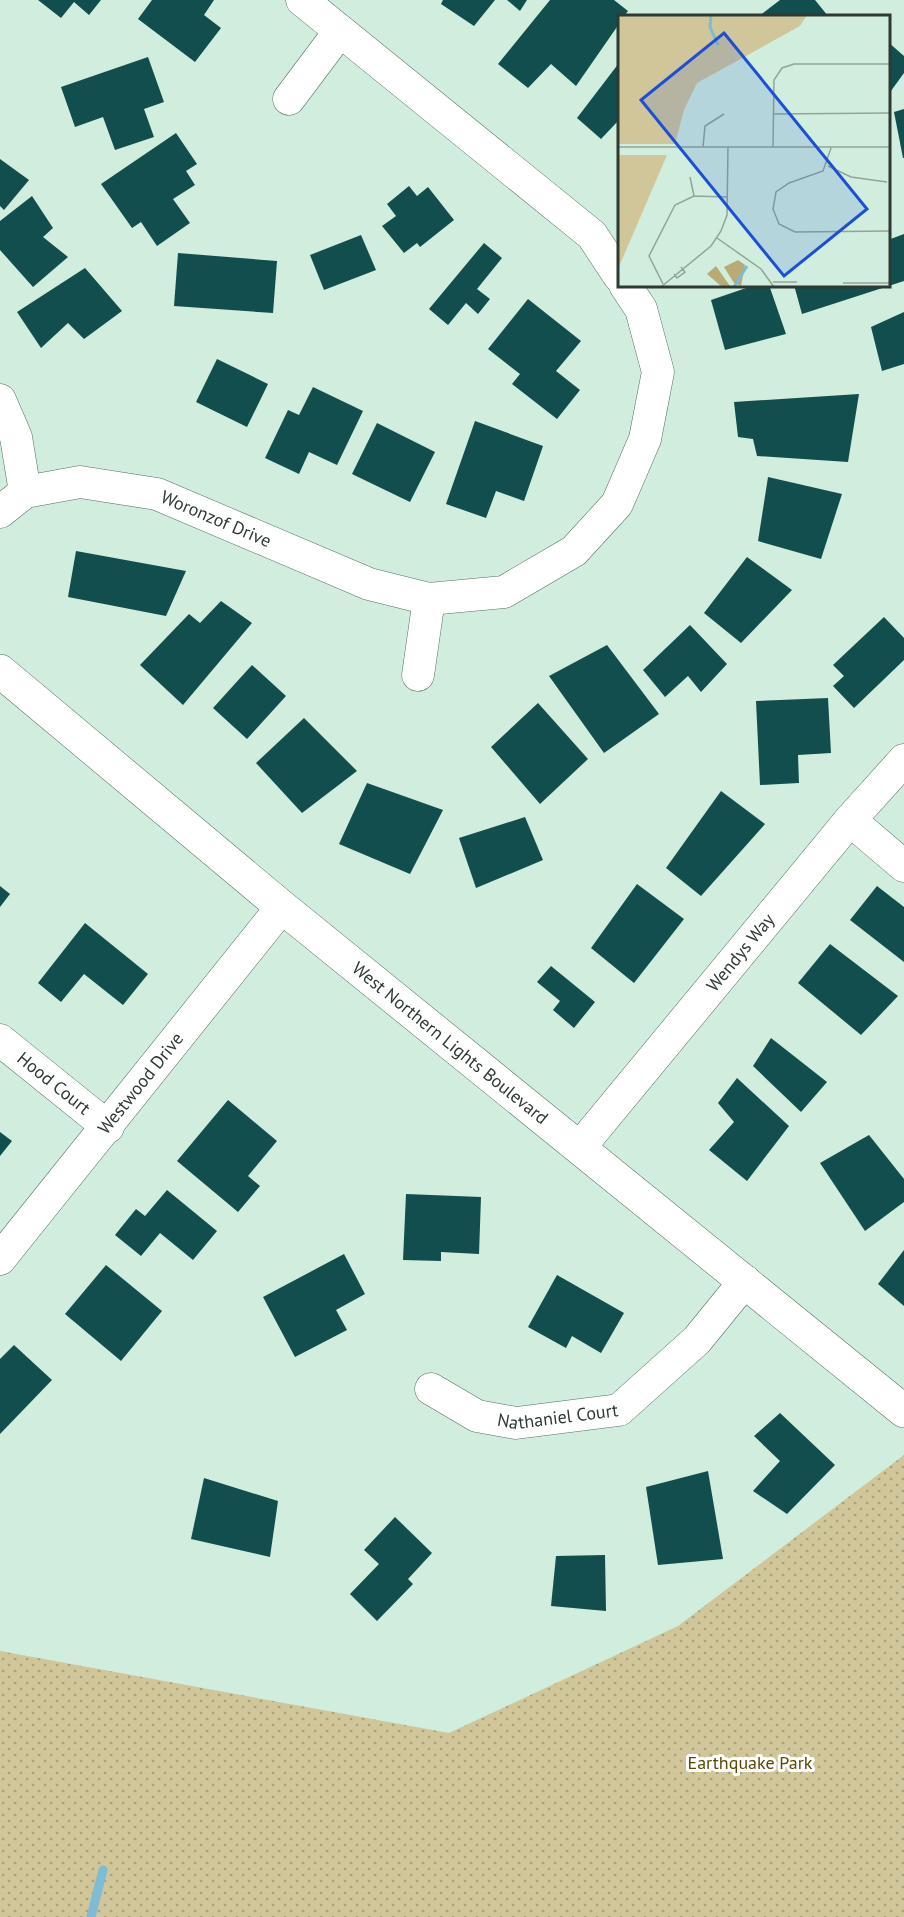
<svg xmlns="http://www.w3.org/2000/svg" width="904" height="1917" viewBox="0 0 904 1917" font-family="'PT Sans',sans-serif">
	<defs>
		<pattern id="park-dots" width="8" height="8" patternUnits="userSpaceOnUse" patternTransform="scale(1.5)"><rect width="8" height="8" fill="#d0c69a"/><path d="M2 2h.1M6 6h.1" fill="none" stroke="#a9a27e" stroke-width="1.8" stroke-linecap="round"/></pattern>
	</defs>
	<rect width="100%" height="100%" fill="#d1eddd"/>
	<polygon fill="url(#park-dots)" points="904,1455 904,1917 0,1917 0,1651 449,1733 678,1626"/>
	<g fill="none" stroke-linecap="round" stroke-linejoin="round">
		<polyline stroke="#7ebcd6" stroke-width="9" points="91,1917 103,1870"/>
	</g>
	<g fill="#124e4e">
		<polygon points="38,0 101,0 89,15 74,2 61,18"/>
		<polygon points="152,0 214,0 204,15 221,28 195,62 138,19"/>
		<polygon points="443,0 495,0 474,26 441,4"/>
		<polygon points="507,0 527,0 520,11"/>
		<polygon points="550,0 614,0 628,11 624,16 619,16 619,24 576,86 551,64 528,88 498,64"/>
		<polygon points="780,0 815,0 828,16 759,16"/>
		<polygon points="888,42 904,56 904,73 888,95"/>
		<polygon points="148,57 164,102 144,109 154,137 115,150 103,117 75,127 61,87"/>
		<polygon points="619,63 619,120 601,139 577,118"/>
		<polygon points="904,109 904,158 903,158 894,112"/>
		<polygon points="176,133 197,164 186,171 195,185 173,199 190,223 157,246 141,222 132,228 101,184"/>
		<polygon points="0,159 29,180 4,210 0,206"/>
		<polygon points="409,186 417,196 428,187 454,220 420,247 417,243 404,253 382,226 396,216 387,204"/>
		<polygon points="32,196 53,228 43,237 68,257 33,287 0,250 0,221"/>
		<polygon points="904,234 904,281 802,314 794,285 888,285 888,240"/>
		<polygon points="361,235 376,270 324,290 310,255"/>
		<polygon points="484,243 502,258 477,289 490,299 478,314 466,303 448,325 429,309"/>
		<polygon points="178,253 277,261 273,313 174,306"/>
		<polygon points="85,268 122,311 84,339 68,323 41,348 17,312"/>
		<polygon points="755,285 769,285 786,334 725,350 711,300"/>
		<polygon points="528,299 581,341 556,371 580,390 557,419 512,384 520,374 488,349"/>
		<polygon points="904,312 904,364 882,371 871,327"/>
		<polygon points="217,359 268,384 247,427 196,402"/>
		<polygon points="313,387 363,411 337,465 309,452 299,474 265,458 288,410 299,415"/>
		<polygon points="859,394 848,462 757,456 753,439 738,437 734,402"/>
		<polygon points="475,421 543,446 524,501 496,491 486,518 446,504"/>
		<polygon points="377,423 435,452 410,502 352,474"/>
		<polygon points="768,477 842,494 821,559 758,541"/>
		<polygon points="76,551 186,571 166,616 68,597"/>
		<polygon points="747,557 792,590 741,643 704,613"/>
		<polygon points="221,601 252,623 183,705 140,665 189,614 200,623"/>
		<polygon points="884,617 904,638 904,660 854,708 833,686 844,676 833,665"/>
		<polygon points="690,625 727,664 701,692 688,676 665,697 643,670"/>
		<polygon points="607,645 659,714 604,753 549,676"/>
		<polygon points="252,665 286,696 247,739 213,708"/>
		<polygon points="828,698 831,753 798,755 799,783 760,785 756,701"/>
		<polygon points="538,703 588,759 540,804 491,747"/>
		<polygon points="304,718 357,771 302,813 256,763"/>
		<polygon points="367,783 443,810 410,874 339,844"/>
		<polygon points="721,791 765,824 701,896 666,868"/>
		<polygon points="525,817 543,860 476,888 459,838"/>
		<polygon points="637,884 684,919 634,983 591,948"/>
		<polygon points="0,886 10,894 0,907"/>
		<polygon points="877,886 904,907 904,962 850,920"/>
		<polygon points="85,923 148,974 123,1005 84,974 61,1002 38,983"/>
		<polygon points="830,944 898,996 861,1035 798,983"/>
		<polygon points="551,966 595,1002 574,1028 553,1010 560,1001 537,982"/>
		<polygon points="771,1038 827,1082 801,1112 753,1066"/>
		<polygon points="737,1078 789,1126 747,1181 709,1150 734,1122 718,1103"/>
		<polygon points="228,1100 277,1141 248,1176 260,1186 238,1212 177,1161"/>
		<polygon points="0,1132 12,1141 0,1156"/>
		<polygon points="869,1135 904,1179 904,1202 865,1231 820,1163"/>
		<polygon points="167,1190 217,1231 193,1260 160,1233 141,1256 115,1235 136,1209 145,1216"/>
		<polygon points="406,1194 481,1197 479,1254 441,1252 441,1261 403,1260"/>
		<polygon points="904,1250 904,1306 878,1284"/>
		<polygon points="344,1254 365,1294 336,1310 347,1330 295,1357 263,1297"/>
		<polygon points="106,1265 162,1311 121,1361 65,1314"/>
		<polygon points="557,1275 624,1313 601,1353 572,1336 566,1348 528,1327"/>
		<polygon points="14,1345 52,1380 0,1434 0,1359"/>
		<polygon points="780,1413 835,1465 787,1514 753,1491 780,1461 754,1436"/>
		<polygon points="708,1471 723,1559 658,1565 646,1487"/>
		<polygon points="204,1478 278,1501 270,1557 191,1539"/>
		<polygon points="395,1517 432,1553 408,1579 413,1584 377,1621 350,1594 379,1564 364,1550"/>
		<polygon points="605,1555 606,1611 551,1606 556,1556"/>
	</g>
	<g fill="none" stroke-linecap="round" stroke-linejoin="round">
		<defs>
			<g id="street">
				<polyline points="302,0 592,235 619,276"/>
				<polyline points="289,99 340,31"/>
				<polyline points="0,400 16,437 25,492"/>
				<path id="s1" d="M0,512L25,492L80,482L157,494L369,584L429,599L504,592L574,551L617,504L645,439L658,372L641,309L625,285"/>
				<polyline points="418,675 429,599"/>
				<polyline points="850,820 904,866"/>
				<path id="s2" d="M0,1040L108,1127"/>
				<path id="s3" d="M580,1147L850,820L904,760"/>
				<path id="s4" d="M0,1259L282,907"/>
				<path id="s5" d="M431,1389L477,1416L516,1423L619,1410L697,1340L745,1281"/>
			</g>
			<g id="secondary">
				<path id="s6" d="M0,671L282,907L904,1411"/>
			</g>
		</defs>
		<use href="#street" stroke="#576f62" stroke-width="33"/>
		<use href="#secondary" stroke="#576f62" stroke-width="34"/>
		<use href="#street" stroke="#fff" stroke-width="32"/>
		<use href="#secondary" stroke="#fff" stroke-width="33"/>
	</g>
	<g text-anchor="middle" stroke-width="6" stroke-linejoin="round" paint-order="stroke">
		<g font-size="18" fill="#2e3933" stroke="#fff">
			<text dy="6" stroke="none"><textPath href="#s1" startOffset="230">Woronzof Drive</textPath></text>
			<text dy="6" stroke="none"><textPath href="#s3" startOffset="252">Wendys Way</textPath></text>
			<text dy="6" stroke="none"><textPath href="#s6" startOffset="584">West Northern Lights Boulevard</textPath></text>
			<text dy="6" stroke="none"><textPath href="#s2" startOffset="69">Hood Court</textPath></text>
			<text dy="6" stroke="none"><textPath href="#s4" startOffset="225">Westwood Drive</textPath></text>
			<text dy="6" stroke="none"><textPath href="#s5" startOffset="135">Nathaniel Court</textPath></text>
		</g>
		<g font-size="18" fill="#574902" stroke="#fff">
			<text x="750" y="1769">Earthquake Park</text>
		</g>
	</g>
	<g transform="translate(618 15)">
		<rect width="272" height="272" fill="#d1eddd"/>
		<path d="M120,245L127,250L123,271L116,268L106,252ZM98,251L112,271H103L89,259Z" fill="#b8ab75"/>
		<path d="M0,140H49L0,254Z" fill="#d0c69a"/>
		<path d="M0,0H189L182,11L79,68L66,95L57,129H0Z" fill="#d0c69a"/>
		<path fill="none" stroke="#7ebcd6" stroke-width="3" d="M93,0L92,12L100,30M116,272L129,251"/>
		<path fill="none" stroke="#90a599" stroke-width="1.5" d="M155,99L272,98M0,132H272M85,132L87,111L106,99M155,132L156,65L164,53L176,49H272M213,133L205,156L171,168L158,177L155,194L161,209L177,217L272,216M210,151L233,162L269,167M72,162L76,181M99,223L143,254L156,272M56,259L59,263L67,257L63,252M155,267H179M225,268H272M45,269L31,241L57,190L76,181L110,182M43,272L93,231L103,216L109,200L110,132"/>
		<path fill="#1d4ed8" fill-opacity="0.15" stroke="#1d4ed8" stroke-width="3" d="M106,18L249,194L166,261L23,85Z"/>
		<rect width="272" height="272" fill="none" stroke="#2e3933" stroke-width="3"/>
	</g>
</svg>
